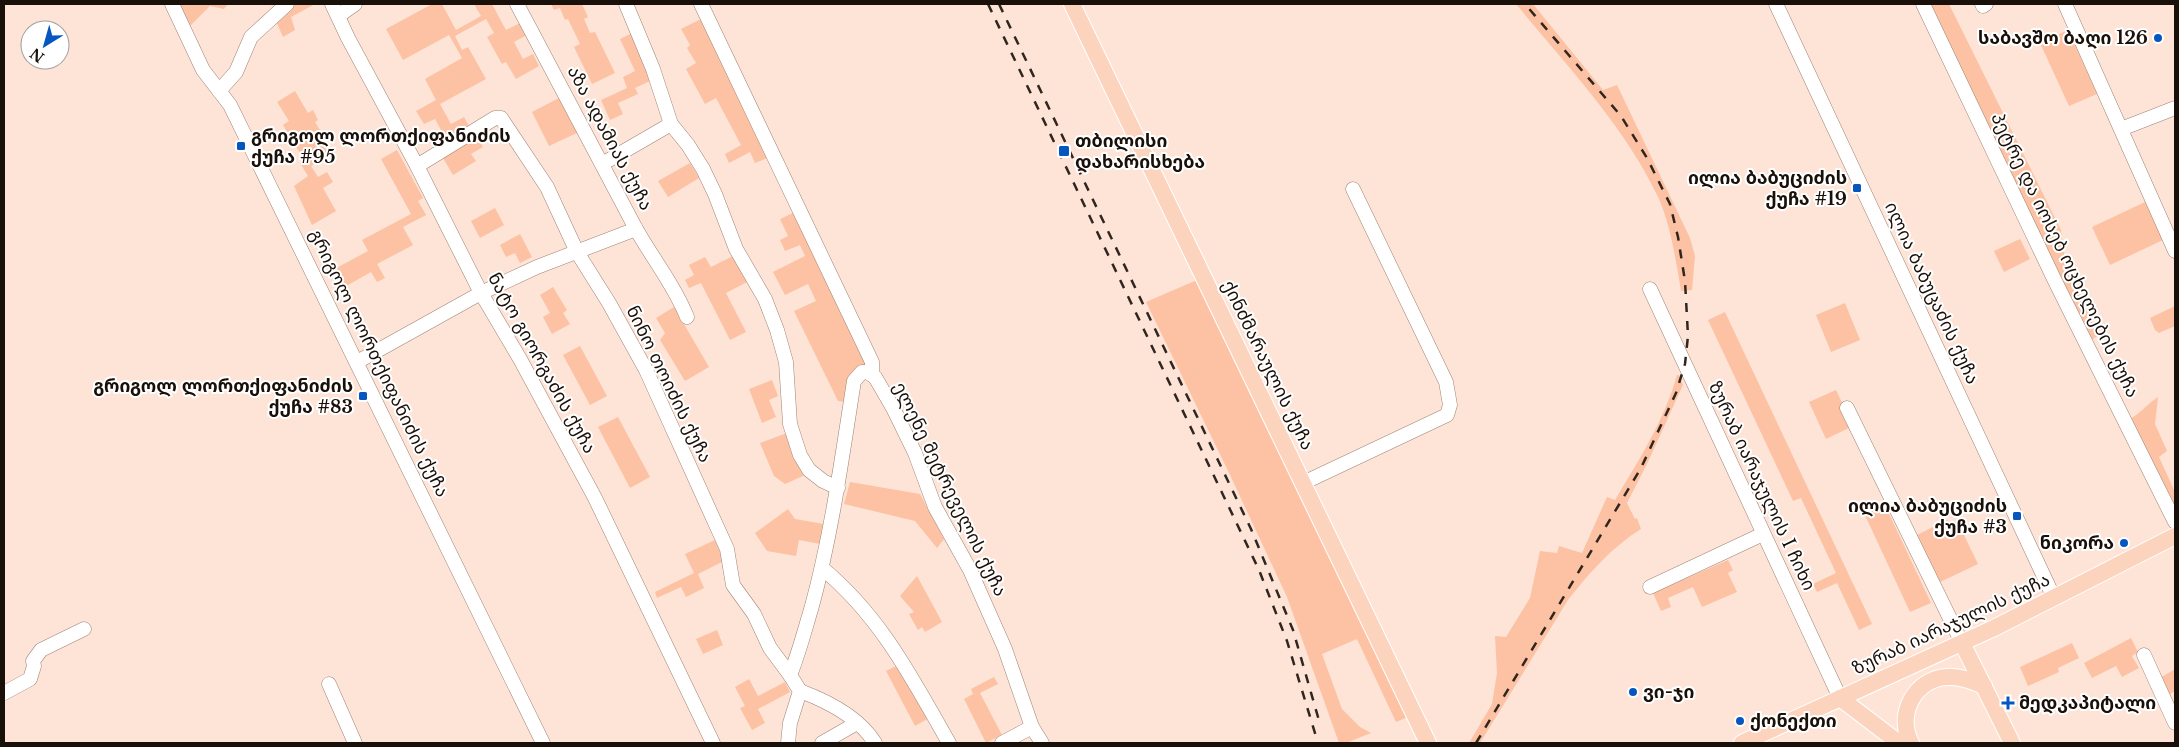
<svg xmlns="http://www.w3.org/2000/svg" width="2179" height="747" viewBox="0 0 2179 747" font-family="'Libre Baskerville','Noto Sans Georgian',serif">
	<rect width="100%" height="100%" fill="#fde4d7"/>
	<g fill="#fcc2a3">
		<polygon points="179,4 228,4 224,9 210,6 190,26"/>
		<polygon points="293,4 315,4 291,17 295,30 283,37 276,21"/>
		<polygon points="432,4 442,4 456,30 481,16 474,4 492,4 506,30 520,23 527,35 514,42 523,59 533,54 539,66 516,79 506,62 502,64 487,37 494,33 486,19 455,36 462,50 468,47 486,79 440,104 451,124 464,117 469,126 446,139 435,119 424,124 416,111 436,100 425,79 462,58 449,35 403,60 386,29"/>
		<polygon points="551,4 582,4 588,17 584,19 590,33 595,32 615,73 592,84 574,47 580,44 568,19 565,20 560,8 554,10"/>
		<path d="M1516,4H1533L1603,90L1617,85L1690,238L1695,256L1692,290L1681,291C1676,261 1671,227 1659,199C1625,126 1567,66 1516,4Z"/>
		<polygon points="1927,4 1949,4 2061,230 2065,262 2099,335 2090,341"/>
		<polygon points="703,18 770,157 755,163 750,152 729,163 725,154 741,145 716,98 705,104 686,69 696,63 687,48 690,45 681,29"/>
		<polygon points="2068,30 2097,94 2069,106 2040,43"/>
		<polygon points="632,33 654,79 635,88 638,94 618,103 623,114 610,120 601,100 627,88 623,77 635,71 620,39"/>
		<polygon points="295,91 308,113 313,110 318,120 315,122 323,135 328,133 333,137 323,143 330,155 311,166 318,177 327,172 333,182 323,188 336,211 312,225 294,186 308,176 300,163 304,160 283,125 289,121 277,102"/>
		<polygon points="561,97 579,132 549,146 532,112"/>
		<polygon points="477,137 483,147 471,154 476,161 453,175 443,158"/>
		<polygon points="397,150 423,198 418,201 426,215 403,227 413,245 377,264 385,278 377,282 371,272 339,290 329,272 368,251 362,240 411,214 381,159"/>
		<polygon points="690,163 699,178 668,197 658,181"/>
		<polygon points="2145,202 2163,240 2110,265 2092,227"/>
		<polygon points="495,208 504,225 480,238 471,221"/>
		<polygon points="795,212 869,363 847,402 838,401 794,311 816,301 808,284 785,295 773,272 805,256 800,245 785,251 780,240 788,236 780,219"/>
		<polygon points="520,234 532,257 520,263 515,253 506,257 500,245"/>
		<polygon points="2020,239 2030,259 2004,272 1994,251"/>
		<polygon points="735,255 749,281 726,293 746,332 730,340 701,283 689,288 685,280 694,275 689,265 705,257 711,267"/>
		<polygon points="1197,280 1408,717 1396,722 1357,639 1322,654 1342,709 1360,727 1371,733 1346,743 1339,743 1287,597 1230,475 1146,302"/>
		<polygon points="553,287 567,310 563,313 570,324 552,334 543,317 550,313 540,295"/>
		<polygon points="1845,303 1860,340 1831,352 1816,315"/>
		<polygon points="2175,306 2175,326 2159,333 2155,330 2150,318"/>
		<polygon points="674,307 709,367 685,381 660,340 665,333 656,318"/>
		<polygon points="1725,312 1872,624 1859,630 1837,583 1817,592 1813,584 1836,573 1801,498 1793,501 1708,320"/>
		<polygon points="580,346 607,396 590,405 563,355"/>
		<path d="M1677,375H1679L1683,385L1647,464L1627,503L1635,519L1637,518L1641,529C1612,547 1589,573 1568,600L1480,743H1469L1492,704L1497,673L1495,636L1506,637L1530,598L1540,551L1557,553L1559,546L1582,553L1607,497L1615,500C1639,460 1664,421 1677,375Z"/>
		<polygon points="772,380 778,396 769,400 776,417 762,423 749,389"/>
		<polygon points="1836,390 1853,426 1826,439 1809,402"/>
		<path d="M2158,397L2155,424L2167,451L2159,457L2175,492V509L2130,419C2141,413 2147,404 2158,397Z"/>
		<polygon points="618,417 650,477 630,488 598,427"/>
		<polygon points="787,433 805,475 785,484 774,476 760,443"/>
		<polygon points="850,482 920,494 944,539 937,548 915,521 844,504"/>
		<polygon points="1884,503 1931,603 1910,612 1864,513"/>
		<polygon points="788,509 795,519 824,524 820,544 799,540 796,556 767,551 755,533"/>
		<polygon points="1947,520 1961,529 1978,564 1938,583 1915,536"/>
		<polygon points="715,540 724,561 698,574 704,588 686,597 681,587 657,598 655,592 694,573 685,554"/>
		<polygon points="1728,560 1733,570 1728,573 1737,592 1702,607 1693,587 1668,598 1671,607 1661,611 1653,593"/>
		<polygon points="917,576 942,622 925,632 922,627 918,630 909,614 914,612 900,596"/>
		<polygon points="717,630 723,645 703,654 696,639"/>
		<polygon points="2131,638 2138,652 2132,656 2139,668 2122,677 2116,666 2092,678 2084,663"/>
		<polygon points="2072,643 2079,658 2058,668 2059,672 2028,686 2020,667"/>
		<polygon points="900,664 929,718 915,726 886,671"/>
		<polygon points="2175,669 2175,691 2168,695 2160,678"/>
		<polygon points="994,677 998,684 980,693 1002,735 986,743 964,699 973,694 971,689"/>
		<polygon points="749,679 758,696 785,682 790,692 758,709 765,723 752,730 740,708 745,706 735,687"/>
	</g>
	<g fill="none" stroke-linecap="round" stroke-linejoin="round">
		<defs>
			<g id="minor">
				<polyline points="172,4 203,70 230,105 543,743"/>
				<polyline points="332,4 348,38 417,166 481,293 520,359 595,498 713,743"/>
				<path d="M517,4L636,229C653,259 674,285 687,317"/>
				<polyline points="626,4 653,69 671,124 688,145 703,169 715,194 736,249 765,299 777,330 786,362 790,424 800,455 809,470 823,481 838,488"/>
				<polyline points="701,4 872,362 872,375"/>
				<polyline points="1776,4 2054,598"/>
				<polyline points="1923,4 2055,281 2175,522"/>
				<polyline points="1982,4 1983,6 1986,4"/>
				<polyline points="2065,4 2175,251"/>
				<polyline points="338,16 355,4"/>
				<polyline points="219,91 236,72 251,37 287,4"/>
				<polyline points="2121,129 2175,108"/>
				<polyline points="602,164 671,124"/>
				<polyline points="417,166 495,118 501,118 547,187 577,252 609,303 646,370 727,549 733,585 754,614 770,648 790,675"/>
				<polyline points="1650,289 1840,698"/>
				<polyline points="357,362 481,293 537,267 636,229"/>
				<polyline points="1847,408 1962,643"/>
				<polyline points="1303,483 1447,415 1450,405 1446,382 1353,189"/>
				<path d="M822,568C881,617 912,678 949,743"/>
				<polyline points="1650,587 1763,534"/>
				<polyline points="2144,655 2175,723"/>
				<polyline points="329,684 355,743"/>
				<path d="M800,691C827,701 859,717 875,743"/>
				<polyline points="4,693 30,679 34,666 33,661 41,650 84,629"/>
				<path d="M788,743L790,723L800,691L790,675C799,653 805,629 812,606C832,532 842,457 854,381L862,372H867L875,377L893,408L915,453L935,507L970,570L1005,649L1032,727L1042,743"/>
				<polyline points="822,743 857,723"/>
				<polyline points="1002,743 1032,727"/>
			</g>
			<g id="major">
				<polyline points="1072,4 1428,743"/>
				<polyline points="1962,643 2012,743"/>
				<polyline points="1840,698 1899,743"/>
				<polyline points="1742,743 1994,628 2175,536"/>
				<path d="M1911,743C1896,715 1914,679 1947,677C1960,676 1972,681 1984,686"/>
			</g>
		</defs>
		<use href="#minor" stroke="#9f8374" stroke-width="15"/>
		<use href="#major" stroke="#fff" stroke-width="18"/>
		<use href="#minor" stroke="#fff" stroke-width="14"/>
		<use href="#major" stroke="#fcd4be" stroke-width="16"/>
		<g stroke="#31251f" stroke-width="2.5" stroke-dasharray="9 9" stroke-linecap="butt">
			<polyline points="988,4 1259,570 1287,641 1318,743"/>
			<polyline points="999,4 1251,529 1293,630 1320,724"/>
			<polyline points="1476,743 1641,468 1676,393 1685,364 1688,336 1685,281 1678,237 1670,204 1647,158 1621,116 1525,4"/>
		</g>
	</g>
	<g fill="#0656c0" stroke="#fff" stroke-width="2">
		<circle cx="2158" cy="38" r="5"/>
		<rect x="236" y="141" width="10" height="10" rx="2.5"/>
		<rect x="1058" y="145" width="12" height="12" rx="2.5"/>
		<rect x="1852" y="183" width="10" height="10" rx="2.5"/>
		<rect x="358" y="391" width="10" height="10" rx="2.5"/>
		<rect x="2012" y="511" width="10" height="10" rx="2.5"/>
		<circle cx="2124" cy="543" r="5"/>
		<circle cx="1633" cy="692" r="5"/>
		<path d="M2005.5 695.5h5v5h5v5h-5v5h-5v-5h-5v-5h5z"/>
		<circle cx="1740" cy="721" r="5"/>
	</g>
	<g text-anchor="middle" stroke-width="4" stroke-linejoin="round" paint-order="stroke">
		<g font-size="18" font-weight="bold" fill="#1a100a" stroke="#fff" text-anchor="end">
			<text x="2148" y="44">საბავშო ბაღი 126</text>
			<text x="251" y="142" text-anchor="start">გრიგოლ ლორთქიფანიძის<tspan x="251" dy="21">ქუჩა #95</tspan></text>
			<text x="1075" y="147" text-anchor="start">თბილისი<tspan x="1075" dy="21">დახარისხება</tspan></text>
			<text x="1847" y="184">ილია ბაბუციძის<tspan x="1847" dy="21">ქუჩა #19</tspan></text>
			<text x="353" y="392">გრიგოლ ლორთქიფანიძის<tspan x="353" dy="21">ქუჩა #83</tspan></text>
			<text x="2007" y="512">ილია ბაბუციძის<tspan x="2007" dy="21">ქუჩა #3</tspan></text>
			<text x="2114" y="549">ნიკორა</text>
			<text x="1643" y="698" text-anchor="start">ვი-ჯი</text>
			<text x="2019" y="709" text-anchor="start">მედკაპიტალი</text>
			<text x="1750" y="727" text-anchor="start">ქონექთი</text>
		</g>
		<g font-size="18" fill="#1a100a" stroke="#fff">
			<text transform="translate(610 138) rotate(62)" y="6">აზა ადამიას ქუჩა</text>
			<text transform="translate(2065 255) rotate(64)" y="6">პეტრე და იოსებ ოცხელების ქუჩა</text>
			<text transform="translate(1932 293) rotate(65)" y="6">ილია ბაბუცაძის ქუჩა</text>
			<text transform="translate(379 363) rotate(64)" y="6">გრიგოლ ლორთქიფანიძის ქუჩა</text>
			<text transform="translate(542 363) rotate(61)" y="6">ნატო გიორგაძის ქუჩა</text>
			<text transform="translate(1268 365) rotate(64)" y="6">ქინძმარაულის ქუჩა</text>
			<text transform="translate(669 384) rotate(64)" y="6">ნინო თოიძის ქუჩა</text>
			<text transform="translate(1762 486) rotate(65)" y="6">ზურაბ იარაჯულის I ჩიხი</text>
			<text transform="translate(950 489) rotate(64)" y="6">ელენე მეტრეველის ქუჩა</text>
			<text transform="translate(1951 624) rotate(-25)" y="6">ზურაბ იარაჯულის ქუჩა</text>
		</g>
	</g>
	<rect width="2179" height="747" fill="none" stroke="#1a100a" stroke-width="10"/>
	<g transform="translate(45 45) rotate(217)"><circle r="24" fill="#ffffff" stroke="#a39f9d"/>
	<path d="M0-4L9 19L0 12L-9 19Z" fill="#0656c0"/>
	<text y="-8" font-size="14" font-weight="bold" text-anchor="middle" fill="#1a100a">N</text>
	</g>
</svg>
